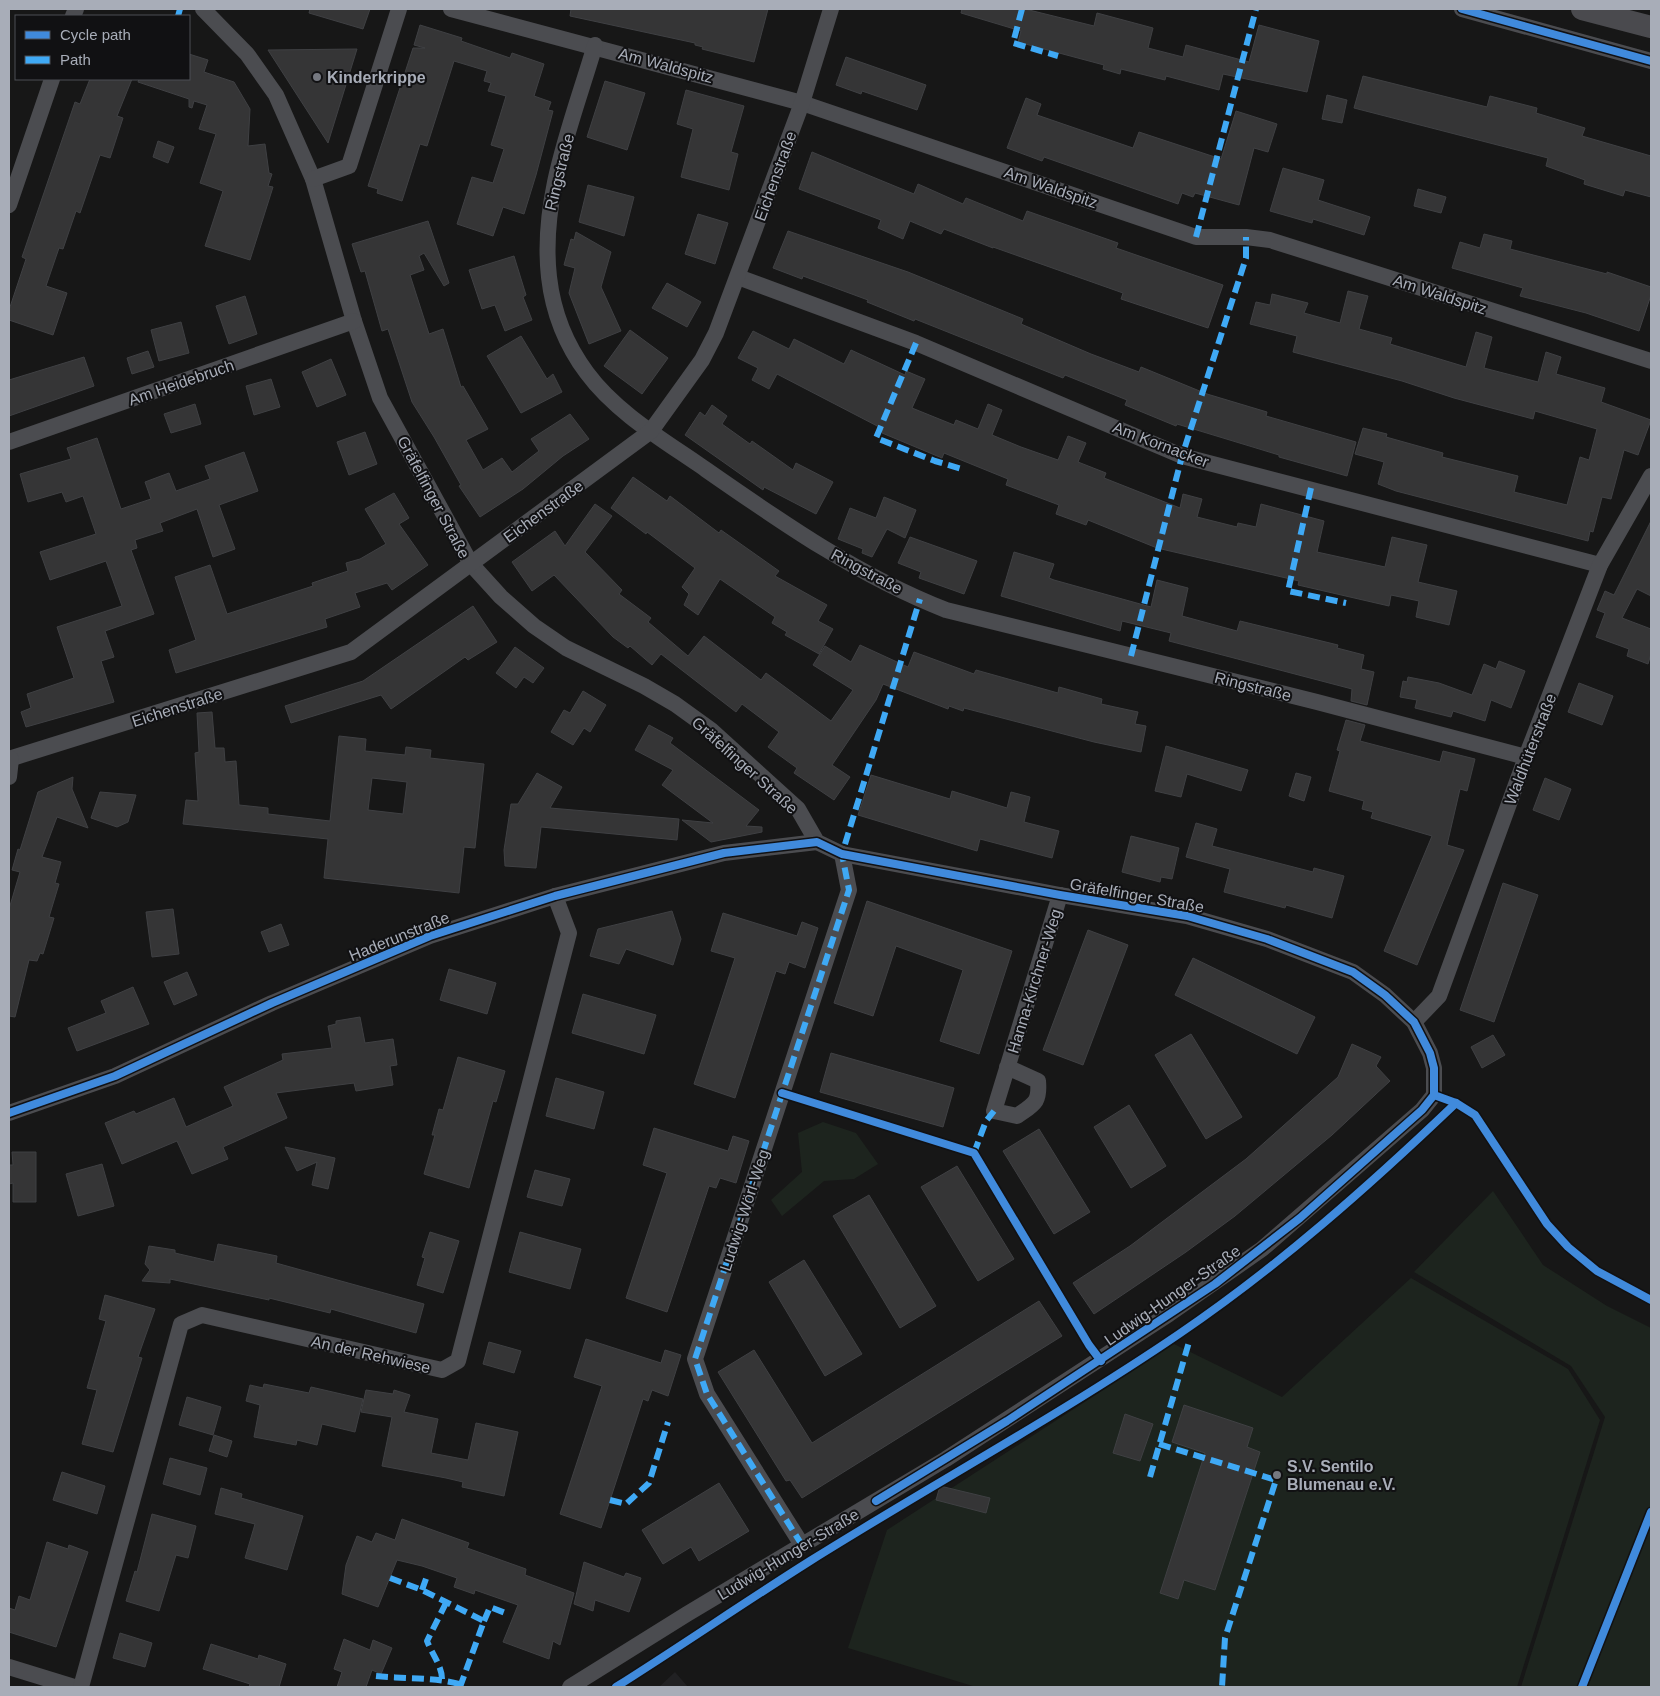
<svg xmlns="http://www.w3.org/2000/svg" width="1660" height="1696" viewBox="0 0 1660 1696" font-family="Helvetica,sans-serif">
	<rect width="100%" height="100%" fill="#171717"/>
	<polygon fill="#212123" points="675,1672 688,1687 659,1687"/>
	<g fill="#1d241e">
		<polygon points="823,1122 856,1133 878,1164 854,1179 824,1181 782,1216 771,1200 802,1172 798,1133"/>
		<polygon points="1493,1191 1543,1265 1607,1306 1651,1328 1651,1687 1521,1687 1605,1417 1571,1366 1414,1272"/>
		<polygon points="1411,1278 1568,1369 1600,1420 1517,1687 976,1687 848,1648 887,1530 1174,1344 1282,1397"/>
	</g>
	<g fill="#353536" stroke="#3f4043" fill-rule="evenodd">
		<polygon points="310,9 370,9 363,29 309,13"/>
		<polygon points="571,9 768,9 754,62 702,49 703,47 695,45 695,43 570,16"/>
		<polygon points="962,9 1025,9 1094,26 1097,13 1153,28 1148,48 1183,57 1186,45 1249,62 1259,25 1319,41 1307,92 1223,74 1219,90 1166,76 1165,80 1121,69 1120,74 1103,69 1104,65 1018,42 1021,31 961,13"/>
		<polygon points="420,25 462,38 461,41 510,58 512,53 544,64 534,96 551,102 548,110 553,111 536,175 524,214 503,207 493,236 457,224 472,177 493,183 504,149 491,145 506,96 488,91 491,83 484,81 487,71 454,61 427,146 420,144 402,201 377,193 378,189 368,186 413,48 425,48 414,45"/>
		<polygon points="357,49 328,143 268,50"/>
		<polygon points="189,54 208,60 204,72 234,82 250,109 248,146 265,144 269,173 272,174 268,186 273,187 250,260 205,246 223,191 200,183 216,134 199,129 207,105 194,101 192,108 189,107 189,99 138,82 139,79 189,79"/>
		<polygon points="846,57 926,85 917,110 862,91 861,94 836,85"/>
		<polygon points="1363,76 1487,107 1490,96 1537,108 1536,113 1585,128 1582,136 1651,156 1651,197 1625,190 1623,196 1584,184 1585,180 1546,166 1548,158 1354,108"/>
		<polygon points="90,79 132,79 117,116 123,118 110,158 100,155 80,213 76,211 63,249 59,248 46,286 67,293 53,335 9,320 9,310 26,259 22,257 75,102 80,104"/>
		<polygon points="605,81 645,93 627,150 587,137"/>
		<polygon points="686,90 744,106 731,152 738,154 729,190 681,177 693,129 677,124"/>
		<polygon points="1327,95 1347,100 1342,123 1322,119"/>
		<polygon points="1026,98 1041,104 1037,115 1133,148 1139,132 1221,159 1236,111 1277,124 1268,152 1254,148 1239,205 1195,193 1193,197 1182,193 1178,204 1044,157 1042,161 1007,148"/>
		<polygon points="158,141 174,147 168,163 153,157"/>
		<polygon points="812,152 914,194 918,184 963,204 966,198 1023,221 1027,211 1118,243 1116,248 1223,285 1208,328 1121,299 1123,293 993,247 993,248 944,229 941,234 910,221 903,239 878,228 881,220 799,189"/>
		<polygon points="1283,168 1324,180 1318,200 1370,217 1364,235 1313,219 1312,223 1270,211"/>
		<polygon points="588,185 634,197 624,236 579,222"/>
		<polygon points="1418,189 1446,197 1441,213 1414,206"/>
		<polygon points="698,214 728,223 715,264 685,254"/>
		<polygon points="428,221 449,283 444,286 424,253 419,256 424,270 410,275 429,334 443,329 461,387 463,386 488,429 466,440 483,470 502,458 512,472 539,451 531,439 570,414 589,439 563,456 523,489 480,517 459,486 461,485 434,437 412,402 388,329 382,331 365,271 361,272 352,244"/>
		<polygon points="788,231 908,272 1023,319 1021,324 1091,354 1139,372 1141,367 1207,394 1267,412 1266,416 1356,442 1347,476 1279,457 1279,455 1177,424 1176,426 1125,405 1127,400 1065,375 1063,378 915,319 914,321 867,302 868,300 803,276 802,279 773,268"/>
		<polygon points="576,232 611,252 601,287 621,331 589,344 569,293 575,268 564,265 571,239 574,240"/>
		<polygon points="1484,234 1512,241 1510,249 1607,274 1607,272 1651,287 1651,295 1639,331 1586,313 1520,296 1523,288 1452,268 1460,242 1480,248"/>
		<polygon points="514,256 526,295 523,297 532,320 505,331 495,305 482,309 469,270"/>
		<polygon points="667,283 701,302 687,327 652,308"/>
		<polygon points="1348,291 1368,296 1359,329 1392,338 1390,344 1466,367 1476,332 1492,337 1484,368 1538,382 1546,352 1561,357 1556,374 1605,388 1601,402 1651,420 1638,455 1624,450 1611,499 1602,497 1593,532 1590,531 1588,541 1396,491 1378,484 1384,462 1355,454 1363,428 1387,434 1386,437 1443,453 1442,457 1518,476 1514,492 1567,505 1580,457 1589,460 1597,429 1535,411 1533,419 1454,398 1402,381 1293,352 1297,336 1250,324 1256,302 1270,305 1272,294 1308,303 1304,313 1340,323"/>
		<polygon points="245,296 257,334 229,344 216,306"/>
		<polygon points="181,322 189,353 159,361 151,330"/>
		<polygon points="630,330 668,358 642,394 604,366"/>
		<polygon points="753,331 789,349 794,339 844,364 851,350 905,375 906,371 925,379 912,408 954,425 956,420 978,429 988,404 1002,410 992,435 1021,447 1058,460 1068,436 1086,443 1078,462 1106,473 1104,478 1180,508 1183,494 1202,499 1197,517 1237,527 1238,523 1256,527 1261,504 1324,521 1317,552 1385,567 1392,537 1427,545 1418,582 1457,591 1449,625 1416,617 1419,601 1391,595 1389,606 1298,585 1299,581 1157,548 1088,520 1086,525 1056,514 1059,505 1006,485 1008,479 944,453 942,458 882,433 883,429 777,374 769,389 752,380 758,368 738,358"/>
		<polygon points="521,336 547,379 553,374 562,392 521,413 487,356"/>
		<polygon points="148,351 154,367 132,374 127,358"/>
		<polygon points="84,357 94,386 9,416 9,380"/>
		<polygon points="331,359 346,395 317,407 302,372"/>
		<polygon points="271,379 280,407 254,415 246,386"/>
		<polygon points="195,404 201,424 171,433 164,414"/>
		<polygon points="712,405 727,416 722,424 750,444 752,441 793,470 796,463 833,482 816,514 764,487 763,490 685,435 700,412 705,416"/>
		<polygon points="365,432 377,464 349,475 337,442"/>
		<polygon points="97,438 121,509 151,499 145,482 169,473 176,491 210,479 205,466 244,452 258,491 219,505 235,549 213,557 197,509 160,523 163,531 135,540 137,548 131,550 154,614 105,631 114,657 101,661 114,702 26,727 21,712 31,708 27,694 74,678 57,627 122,606 106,561 50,580 40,552 96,534 83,496 66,502 62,492 28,502 20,474 71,459 67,448"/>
		<polygon points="633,477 667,501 670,496 719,533 721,530 779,571 775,576 827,605 818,621 833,629 819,654 785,635 787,632 772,623 775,617 720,579 698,615 684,605 689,594 682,587 695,568 647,532 646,534 611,508"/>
		<polygon points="394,493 409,518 399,524 428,565 392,590 387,583 355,593 360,607 325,619 327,627 176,673 169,650 196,640 175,577 210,565 227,614 313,586 312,583 348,571 346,563 360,559 386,544 365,509"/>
		<polygon points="884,497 916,510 905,538 887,529 872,557 862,553 863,549 838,539 850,508 876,518"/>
		<polygon points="595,504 612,516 585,552 622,590 619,594 651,618 648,622 688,656 704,636 761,680 766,673 831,721 853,690 813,665 825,646 851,662 860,645 908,667 914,652 974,674 976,670 1058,693 1059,687 1102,699 1101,704 1138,712 1135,724 1146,726 1141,752 1094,742 964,708 963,711 949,706 948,709 883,684 876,700 832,765 850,777 834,800 794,773 797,768 768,747 779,732 742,704 736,712 661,654 652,665 630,646 628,648 613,637 554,575 532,591 512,562 555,531 565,546"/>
		<polygon points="1651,521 1651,596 1637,589 1622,618 1651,629 1651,654 1648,664 1627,656 1629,649 1596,637 1605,613 1597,610 1605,591 1614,595"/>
		<polygon points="910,537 977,561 964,594 919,578 921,572 898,563"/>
		<polygon points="1014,552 1054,564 1049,578 1054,580 1151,607 1157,580 1188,588 1182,616 1237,631 1240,621 1338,645 1337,648 1364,655 1361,669 1374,672 1367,705 1351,701 1352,689 1169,641 1171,633 1122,621 1120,631 1001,596"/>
		<polygon points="473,606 497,642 468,660 465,657 391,709 381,695 291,723 285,706 363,681"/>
		<polygon points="515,647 544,668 533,683 524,677 516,688 496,673"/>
		<polygon points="1499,661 1525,671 1511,708 1491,700 1485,721 1453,711 1451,717 1415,708 1417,700 1400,697 1403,681 1407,682 1408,677 1439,683 1472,695 1484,664 1496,669"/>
		<polygon points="1579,683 1613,696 1602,725 1568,712"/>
		<polygon points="583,691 606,705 590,732 584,728 573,745 551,732 564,710 570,713"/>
		<path d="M212,712L215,748H224L225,762L236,761L239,805L268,808V814L330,821L339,736L366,739L365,751L405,755L406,747L431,750L430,758L484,764L475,848L464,847L459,893L324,878L328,839L183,824L186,800L198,801L195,753L199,752L197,713ZM372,778L407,782L403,814L368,810Z"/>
		<polygon points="1346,720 1365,725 1360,741 1440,762 1443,751 1475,759 1467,791 1460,789 1447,845 1464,850 1417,965 1384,951 1432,836 1371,818 1373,812 1362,809 1364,801 1329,791 1340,751 1337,750"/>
		<polygon points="649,725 673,738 670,743 759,810 746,826 762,827 762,832 711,842 682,820 713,823 662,785 673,770 635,750"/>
		<polygon points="1166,746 1248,770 1241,791 1187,774 1181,797 1155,791"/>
		<polygon points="537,773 562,787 550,808 679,819 677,840 541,827 536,868 505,866 504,850 511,804 518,804"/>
		<polygon points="1296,773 1311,777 1304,801 1289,796"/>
		<polygon points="871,775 950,799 952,791 1007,808 1011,792 1030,797 1024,822 1059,831 1052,858 980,839 977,851 858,815"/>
		<polygon points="73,777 72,789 88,828 57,817 42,857 61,862 55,883 59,884 49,917 54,918 43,954 40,953 37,961 29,960 15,1017 9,1016 9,909 20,872 12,870 18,849 20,850 38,792"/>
		<polygon points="1545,778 1571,789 1559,820 1533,810"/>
		<polygon points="100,792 136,795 128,822 117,827 91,818"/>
		<polygon points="1196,823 1217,829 1212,846 1313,872 1314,868 1344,876 1332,918 1286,905 1285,908 1224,892 1230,869 1186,857"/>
		<polygon points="1131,836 1179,848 1172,879 1161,877 1160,882 1122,872"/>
		<polygon points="1503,883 1538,895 1494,1022 1460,1010"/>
		<polygon points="867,901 1012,951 979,1054 940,1041 963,970 896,946 873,1016 834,1003"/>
		<polygon points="173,909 179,954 152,957 146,912"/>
		<polygon points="672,911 681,939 673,965 626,949 619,964 590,956 598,929"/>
		<polygon points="723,913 797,936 802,922 818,928 805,968 789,962 785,974 776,971 735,1098 694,1084 735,958 711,951"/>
		<polygon points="281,924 289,945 269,952 261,932"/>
		<polygon points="1088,930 1128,945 1083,1065 1043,1050"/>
		<polygon points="1193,958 1315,1017 1297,1054 1175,995"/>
		<polygon points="449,969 496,983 487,1014 440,1000"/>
		<polygon points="187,972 197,995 174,1005 164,982"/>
		<polygon points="133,987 149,1024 77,1051 68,1028 106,1013 101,1001"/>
		<polygon points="583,994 656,1015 644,1054 572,1033"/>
		<polygon points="360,1017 365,1043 393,1039 397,1065 390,1066 393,1085 356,1091 354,1083 276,1093 287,1118 223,1147 228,1159 192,1174 177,1141 122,1164 105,1123 134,1111 136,1114 174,1098 186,1127 233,1106 224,1087 283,1060 282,1054 332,1048 328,1026 336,1024 336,1021"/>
		<polygon points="1191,1034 1242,1117 1206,1139 1155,1055"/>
		<polygon points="1493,1035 1505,1055 1482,1068 1471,1047"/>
		<polygon points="1352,1044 1381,1057 1376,1066 1390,1081 1332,1135 1235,1216 1186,1252 1094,1314 1073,1283 1130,1246 1246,1159 1338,1077"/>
		<polygon points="831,1053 954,1088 943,1127 820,1092"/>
		<polygon points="458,1057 505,1071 496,1102 493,1101 469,1188 424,1174 435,1135 432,1135 439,1109 443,1110"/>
		<polygon points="556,1078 604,1092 594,1129 546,1116"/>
		<polygon points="1129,1105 1166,1166 1131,1188 1094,1127"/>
		<polygon points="654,1128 728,1151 733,1136 749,1141 736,1183 720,1178 716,1188 709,1186 667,1312 626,1298 667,1173 643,1165"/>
		<polygon points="1039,1129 1090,1212 1054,1234 1003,1151"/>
		<polygon points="285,1147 335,1158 328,1189 312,1185 317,1162 297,1171"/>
		<polygon points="12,1152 36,1152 36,1202 13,1202 13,1183 9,1184 9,1165 13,1165"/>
		<polygon points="102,1164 114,1206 78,1216 66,1174"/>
		<polygon points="957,1166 1014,1259 978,1281 921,1187"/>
		<polygon points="535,1170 570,1179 562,1206 527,1197"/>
		<polygon points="869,1195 936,1306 900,1328 833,1216"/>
		<polygon points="430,1232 459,1241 443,1293 417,1285 425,1258 422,1257"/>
		<polygon points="520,1232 581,1249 570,1289 509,1272"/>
		<polygon points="218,1244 277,1256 276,1263 424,1304 416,1333 331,1309 330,1313 269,1298 269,1300 170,1279 170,1283 142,1281 150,1270 145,1264 149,1246 175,1250 175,1253 214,1262"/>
		<polygon points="804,1260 862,1354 825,1376 769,1282"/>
		<polygon points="105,1295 155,1309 138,1357 142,1358 113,1452 82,1444 97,1390 87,1388 106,1321 99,1319"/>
		<polygon points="1039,1301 1062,1336 802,1498 790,1480 786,1481 718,1372 754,1350 812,1443"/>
		<polygon points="586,1339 661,1363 665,1350 681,1355 668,1396 652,1390 648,1401 643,1399 601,1528 560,1514 602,1386 574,1377"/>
		<polygon points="489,1342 521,1351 514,1373 483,1364"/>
		<polygon points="264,1384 309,1393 311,1387 363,1399 355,1432 322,1424 317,1445 297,1440 296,1445 254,1437 260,1405 246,1401 250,1385 263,1388"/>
		<polygon points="366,1390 393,1394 394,1390 410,1395 404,1412 438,1419 431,1453 468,1460 476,1423 518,1432 504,1496 462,1487 463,1482 446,1478 382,1466 392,1417 361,1412"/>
		<polygon points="187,1397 221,1407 213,1435 179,1425"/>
		<polygon points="1184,1405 1253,1428 1247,1447 1260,1452 1215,1590 1184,1580 1178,1599 1160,1593 1205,1453 1172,1442"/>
		<polygon points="1125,1414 1153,1424 1140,1461 1113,1453"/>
		<polygon points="214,1435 232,1441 227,1457 209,1451"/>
		<polygon points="170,1458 207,1468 200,1495 163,1484"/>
		<polygon points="62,1472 105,1486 97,1514 53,1500"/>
		<polygon points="719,1483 749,1531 699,1561 691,1547 663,1564 642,1530"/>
		<polygon points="940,1486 990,1498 986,1513 936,1500"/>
		<polygon points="221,1488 242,1494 241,1498 303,1516 287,1570 245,1558 255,1524 215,1514"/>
		<polygon points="152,1514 196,1526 188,1558 176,1555 159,1611 126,1601 135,1571 137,1572"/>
		<polygon points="402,1519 469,1543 467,1548 526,1569 525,1575 574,1593 560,1645 553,1641 549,1659 503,1642 518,1605 475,1590 474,1594 454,1587 457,1578 422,1566 397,1560 378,1607 342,1594 346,1565 357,1536 372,1542 376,1533 395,1540"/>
		<polygon points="47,1542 68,1549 69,1545 88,1552 56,1647 9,1632 9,1608 15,1610 19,1596 30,1600"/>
		<polygon points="584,1562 624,1577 626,1573 641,1578 629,1612 595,1600 593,1611 574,1604"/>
		<polygon points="120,1633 152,1643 145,1667 113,1658"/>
		<polygon points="344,1639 370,1650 373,1640 392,1648 381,1674 372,1670 366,1687 337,1687 342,1672 334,1669"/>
		<polygon points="211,1644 258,1659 259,1655 286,1664 279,1687 249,1687 250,1684 203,1669"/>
	</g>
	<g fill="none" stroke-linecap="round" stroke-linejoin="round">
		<g stroke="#4b4c50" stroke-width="16">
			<polyline points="203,9 247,54 276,95 313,179 354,321 380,398 471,564 501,597 534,626 566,648 644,686 675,704 711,730 798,809 817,842 842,854 1060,895 1187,916 1267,939 1353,972 1385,995 1414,1022 1430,1053 1434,1068 1434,1095 1422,1110 1262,1249 1169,1314 946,1459 687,1614 570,1687"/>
			<polyline points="451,9 802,103 1196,237 1246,237 1270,240 1651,361"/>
			<polyline points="1462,9 1651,61"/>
			<polyline points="73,16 76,9"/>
			<path d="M595,45C573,120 540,197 549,277C553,312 566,345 587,373C615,411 660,438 698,464C777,519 856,575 946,610L1317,702L1526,757"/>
			<polyline points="313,179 349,166 399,9"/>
			<polyline points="9,205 52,79"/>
			<polyline points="738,277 916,343 1182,456 1600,565"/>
			<polyline points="9,442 354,321"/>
			<polyline points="9,759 351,652 651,431 702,360 716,333 802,103 831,9"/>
			<polyline points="9,777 11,759"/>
			<polyline points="1414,1022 1439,996 1526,757 1600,565 1651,476"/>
			<path d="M1007,1067L1038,1081C1040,1103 1034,1104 1017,1116L994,1111L1060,895"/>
			<polyline points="9,1113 115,1076 272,1003 430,936 555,896 724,853 817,842"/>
			<polyline points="802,1545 707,1394 695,1359 849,890 842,854"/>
			<polyline points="9,1667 74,1687"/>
			<polyline points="81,1687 181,1324 202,1315 442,1370 458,1361 569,933 555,896"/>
		</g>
		<polyline stroke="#4a4a4e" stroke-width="22" points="1582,9 1651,27"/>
		<g stroke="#3fa9f5" stroke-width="6" stroke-dasharray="12 6" stroke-linecap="butt">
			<polyline points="1022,9 1013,43 1058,56"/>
			<polyline points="178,16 180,9"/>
			<polyline points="1196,237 1256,9"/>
			<polyline points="916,343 876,438 935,461 962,469"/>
			<polyline points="1311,488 1288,591 1346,603"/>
			<polyline points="1131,656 1182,456 1246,258 1246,237"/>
			<polyline points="974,1153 986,1121 994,1111"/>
			<polyline points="1159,1444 1276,1480 1225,1638 1222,1687"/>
			<polyline points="1150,1477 1189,1342"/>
			<polyline points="610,1500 626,1504 649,1483 668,1422"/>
			<polyline points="802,1545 707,1394 695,1359 849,890 842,854 920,599"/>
			<polyline points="390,1578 422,1590 484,1621 460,1687"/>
			<polyline points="422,1590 428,1573"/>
			<polyline points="484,1621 490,1607 508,1614"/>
			<path d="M376,1676C404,1679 433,1677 459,1684"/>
			<path d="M442,1679C442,1666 432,1654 427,1641L446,1603"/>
		</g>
		<defs>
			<g id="cycleway">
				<polyline points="1462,9 1651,61"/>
				<polyline points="782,1093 974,1153 1089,1345 1101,1361"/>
				<polyline points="1434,1095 1456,1103 1475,1115 1547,1224 1568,1247 1597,1271 1651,1300"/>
				<polyline points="9,1113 115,1076 272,1003 430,936 555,896 724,853 817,842 842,854 1060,895 1187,916 1267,939 1353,972 1385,995 1414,1022 1430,1053 1434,1068 1434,1095"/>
				<polyline points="876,1501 1007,1421 1215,1284 1300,1218 1422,1110 1434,1095"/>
				<path d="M616,1687C681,1646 745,1602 810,1561C933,1484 1060,1415 1179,1334C1279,1266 1369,1186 1456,1103"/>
				<polyline points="1582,1687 1651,1512"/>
			</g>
		</defs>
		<use href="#cycleway" stroke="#111113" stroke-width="11"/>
		<use href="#cycleway" stroke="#408adc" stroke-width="8"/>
	</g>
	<g fill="#757880" stroke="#111113" stroke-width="2">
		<circle cx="317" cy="77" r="5"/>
		<circle cx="1277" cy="1475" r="5"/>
	</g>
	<g text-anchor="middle" stroke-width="4" stroke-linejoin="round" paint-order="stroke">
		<g font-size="16" fill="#a8adb8" stroke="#111113">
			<text transform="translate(666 65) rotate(15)" y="6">Am Waldspitz</text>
			<text transform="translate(559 172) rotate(-76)" y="6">Ringstraße</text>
			<text transform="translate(775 176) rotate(-70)" y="6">Eichenstraße</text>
			<text transform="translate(1051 187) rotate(19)" y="6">Am Waldspitz</text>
			<text transform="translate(1440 294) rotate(18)" y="6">Am Waldspitz</text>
			<text transform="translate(181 382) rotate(-19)" y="6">Am Heidebruch</text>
			<text transform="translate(1161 444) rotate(21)" y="6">Am Kornacker</text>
			<text transform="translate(434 497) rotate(62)" y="6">Gräfelfinger Straße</text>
			<text transform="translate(543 511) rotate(-36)" y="6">Eichenstraße</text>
			<text transform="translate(867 571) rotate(28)" y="6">Ringstraße</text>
			<text transform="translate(1253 686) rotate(14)" y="6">Ringstraße</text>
			<text transform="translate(177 707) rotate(-18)" y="6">Eichenstraße</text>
			<text transform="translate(1530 749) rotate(-69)" y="6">Waldhüterstraße</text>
			<text transform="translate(745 765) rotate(42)" y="6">Gräfelfinger Straße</text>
			<text transform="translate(1137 895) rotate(10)" y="6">Gräfelfinger Straße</text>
			<text transform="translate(399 936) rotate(-22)" y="6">Haderunstraße</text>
			<text transform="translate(1034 981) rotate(-73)" y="6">Hanna-Kirchner-Weg</text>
			<text transform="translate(744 1210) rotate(-72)" y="6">Ludwig-Wörl-Weg</text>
			<text transform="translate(1172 1295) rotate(-35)" y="6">Ludwig-Hunger-Straße</text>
			<text transform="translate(371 1354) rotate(13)" y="6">An der Rehwiese</text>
			<text transform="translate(788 1554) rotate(-31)" y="6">Ludwig-Hunger-Straße</text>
		</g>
		<g font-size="16" font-weight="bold" fill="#a8adb8" stroke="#111113" text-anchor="start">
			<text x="327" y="83">Kinderkrippe</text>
			<text x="1287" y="1472">S.V. Sentilo<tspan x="1287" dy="18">Blumenau e.V.</tspan></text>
		</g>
	</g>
	<rect width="1660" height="1696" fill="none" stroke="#a8adb8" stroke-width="20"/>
	<rect x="15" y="15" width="175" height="65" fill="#111113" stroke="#4d4f55"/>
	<rect x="25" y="31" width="25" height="8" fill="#408adc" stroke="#4d4f55"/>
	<text x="60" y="40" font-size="15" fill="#a8adb8">Cycle path</text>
	<rect x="25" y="56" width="25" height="8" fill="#3fa9f5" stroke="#4d4f55"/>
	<text x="60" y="65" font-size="15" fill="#a8adb8">Path</text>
</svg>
